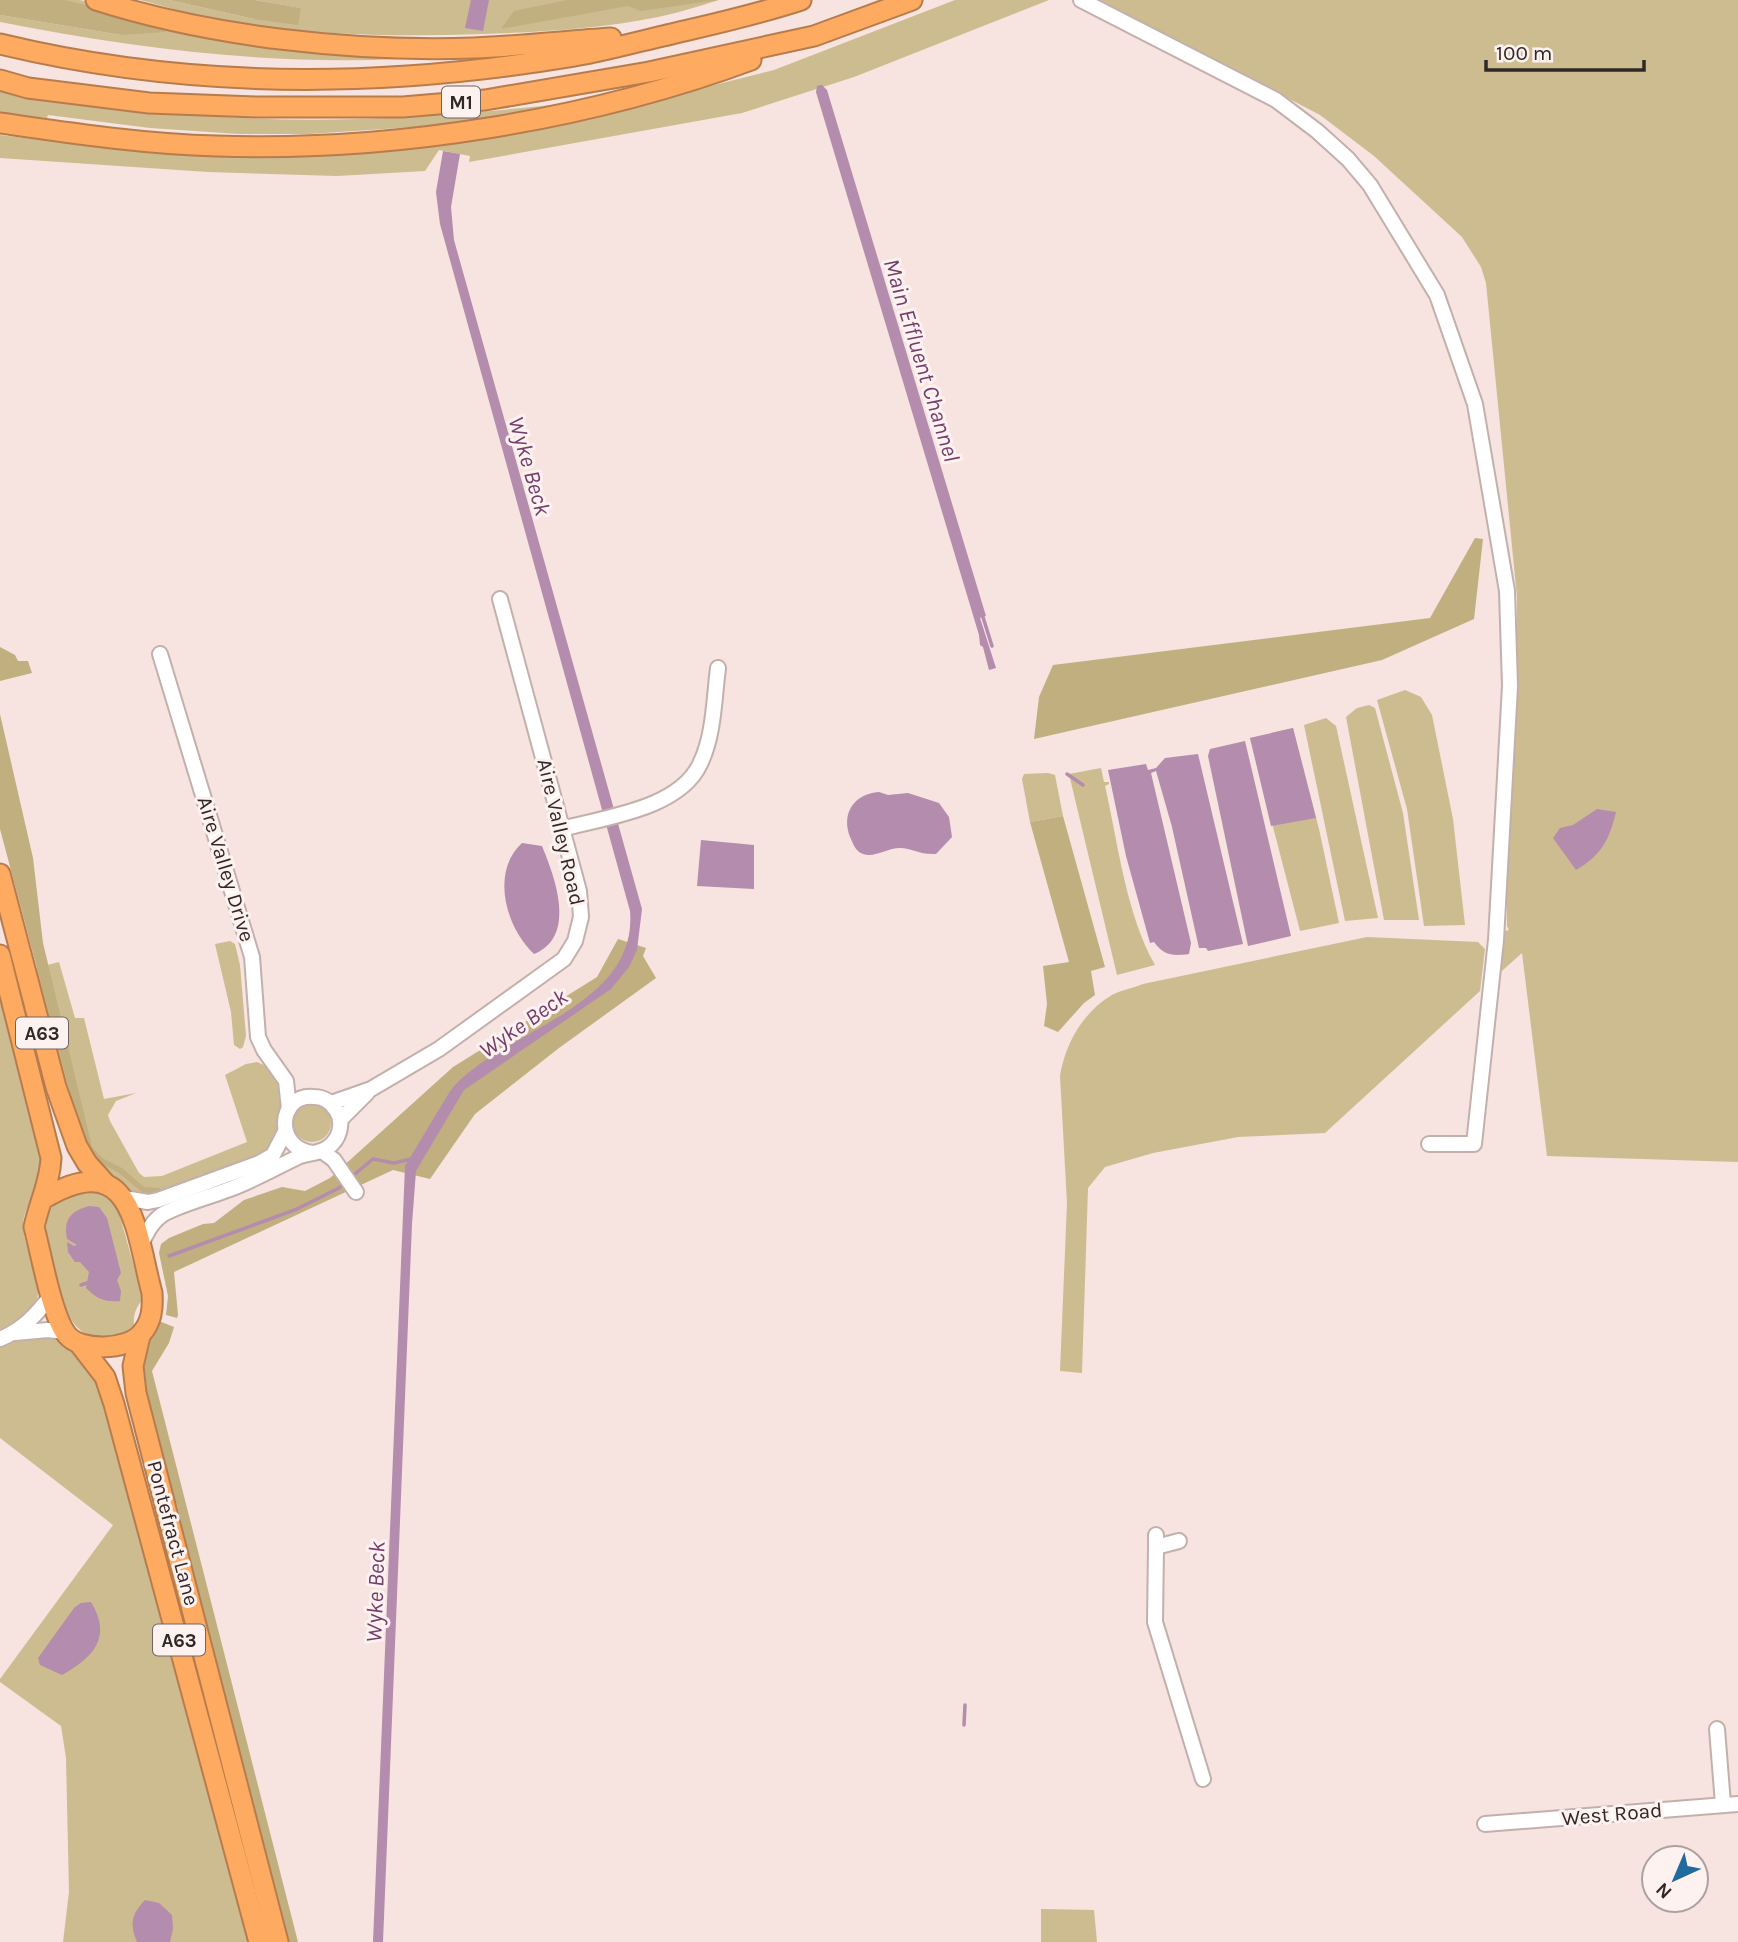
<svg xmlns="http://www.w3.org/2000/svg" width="1738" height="1942" viewBox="0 0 1738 1942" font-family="Karla,sans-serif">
	<rect width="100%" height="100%" fill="#f7e3df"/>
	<g fill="#cdbc90">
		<path d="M66,0H80L166,24L511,50C474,53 437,57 399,59C265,65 131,48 0,22V15L121,35L93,9Z"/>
		<path d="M140,0H169L254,19L300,8L255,0H719C699,6 678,13 658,17C600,29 541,32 483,34C392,37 301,36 212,18C188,14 164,6 140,0Z"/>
		<polygon points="955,0 1049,0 854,77 742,113 469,162 470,156 439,150 425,171 337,176 208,172 0,158 0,135 135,151 237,157 602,113 774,70"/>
		<polygon points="1100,0 1738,0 1738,1162 1547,1156 1522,953 1494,978 1501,932 1509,930 1507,926 1507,841 1517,719 1517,597 1486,283 1481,267 1462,237 1374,156 1320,115"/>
		<path d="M0,85C51,93 101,103 152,110C292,128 432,118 571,103L460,124L309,134H239L150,128L48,115L47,118L0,113Z"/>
		<polygon points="1405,690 1421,697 1432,715 1453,819 1465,925 1424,926 1407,809 1377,700"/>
		<polygon points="1369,705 1375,708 1403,813 1419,920 1384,920 1346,717 1357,708"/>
		<polygon points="1326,718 1336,726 1378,918 1345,921 1304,725"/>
		<polygon points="1293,728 1319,829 1339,923 1300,931 1250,738"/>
		<path d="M1101,768L1104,782H1109V784L1105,786C1118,843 1126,914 1155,965L1117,975L1069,774Z"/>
		<polygon points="1048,773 1055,775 1063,816 1030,822 1022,779 1024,774"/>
		<path d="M1367,937L1478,942L1485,949L1480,991L1325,1133L1238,1137L1153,1153L1105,1167L1088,1188L1082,1373L1060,1371L1067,1203L1060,1076C1065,1044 1083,1012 1112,995C1121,990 1133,988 1143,984Z"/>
		<polygon points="230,941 235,944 240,965 246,1036 243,1047 240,1049 234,1045 231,1012 215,944"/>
		<polygon points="59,962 75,1018 84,1018 104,1099 136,1093 116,1101 108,1115 110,1121 139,1173 144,1177 162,1176 247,1142 225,1075 246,1064 257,1062 268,1067 282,1088 282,1108 275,1144 262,1156 172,1191 136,1198 94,1163 76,1121 36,968"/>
		<path d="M0,975L41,1146C42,1157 43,1168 40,1179C36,1194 24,1208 23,1224C23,1248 43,1278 37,1299C32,1314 13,1322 0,1330Z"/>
		<circle cx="312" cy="1123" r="19"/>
		<path d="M84,1188L107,1196L118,1209L143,1299C136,1307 133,1315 134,1326C117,1344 87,1343 73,1322C64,1310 47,1244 46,1228C46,1220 48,1213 52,1207C58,1197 74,1193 84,1188Z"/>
		<polygon points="48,1330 93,1359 259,1942 63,1942 69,1892 66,1758 61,1726 0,1682 0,1679 113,1525 0,1438 0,1339"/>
		<polygon points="1041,1909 1094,1910 1097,1942 1041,1942"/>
	</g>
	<g fill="#c2af7f">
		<polygon points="0,0 66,0 166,26 165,32 121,35 0,15"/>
		<polygon points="169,0 255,0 301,8 298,25 254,19"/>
		<polygon points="567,0 718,0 641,11 628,6 501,29 514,11"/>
		<polygon points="1475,538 1483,539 1474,619 1382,660 1034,739 1039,697 1053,665 1430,618"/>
		<polygon points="0,647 15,655 18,661 28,661 32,673 0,681"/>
		<polygon points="0,714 33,858 43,943 92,1147 102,1158 122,1168 144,1187 160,1188 159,1194 142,1192 119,1173 99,1162 88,1149 78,1123 0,829"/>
		<polygon points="1063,816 1105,967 1091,971 1095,995 1084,1003 1058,1032 1044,1026 1047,1004 1043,966 1069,962 1030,822"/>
		<polygon points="618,939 646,948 643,956 656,978 559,1048 475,1114 430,1179 393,1170 174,1272 178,1315 177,1318 166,1315 168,1296 159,1253 161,1244 169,1238 203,1224 214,1223 244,1200 282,1187 305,1191 330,1178 453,1067 597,977"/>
		<polygon points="159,1321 174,1327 169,1343 152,1371 298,1942 286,1942 184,1556 182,1526 177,1505 166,1483 140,1376 146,1344"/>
	</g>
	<g fill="#b48cad">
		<polygon points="471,0 489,0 483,31 465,28"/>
		<polygon points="820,85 822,85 827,90 986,616 980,618 996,668 989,670 983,647 980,645 979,635 816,92 817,86"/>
		<path d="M443,151L460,154L451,207L454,240L642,909L637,950L629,967L611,989L464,1090L416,1171L412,1224L383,1942H373L405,1166C416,1148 427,1129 438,1111C444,1102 449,1091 456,1084C509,1029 638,1005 630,911L440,224L436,192Z"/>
		<polygon points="1293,728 1316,818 1271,826 1250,738"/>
		<polygon points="1245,741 1291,936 1248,946 1208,756 1210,749"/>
		<path d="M1198,754L1243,944L1208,951L1206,948H1199L1172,827L1156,771L1151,773L1191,943L1189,954C1173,956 1164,956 1154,942L1150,943L1126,856L1108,770L1146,764L1148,770L1156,768L1165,758Z"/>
		<path d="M879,792L888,795L908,793L939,803L949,817L952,837L936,854C920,855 912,848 900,848C887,848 875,858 863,854C855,851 853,843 850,837C841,813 854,794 879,792Z"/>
		<path d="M1597,809L1616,812C1609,841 1601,855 1576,870L1553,838L1560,828L1573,825Z"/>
		<polygon points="701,840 754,845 754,889 697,886"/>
		<path d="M522,843L542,846C555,878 577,936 534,954C506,928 490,872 522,843Z"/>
		<path d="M89,1206L99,1207L107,1218L121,1273L117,1280L121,1291L120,1301C104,1302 97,1299 86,1288L89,1272L80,1262H75L68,1252L67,1242L74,1246L77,1245L67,1239C63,1219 71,1211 89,1206Z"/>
		<path d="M91,1602C113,1638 92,1658 62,1675L40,1665L38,1658L74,1608L81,1603Z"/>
		<path d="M145,1900L159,1903L172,1915L173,1929L170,1942H137C129,1923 132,1914 145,1900Z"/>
	</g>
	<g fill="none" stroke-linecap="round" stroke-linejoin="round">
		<g stroke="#b48cad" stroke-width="3.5">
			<polyline points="982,614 992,646"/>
			<polyline points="1067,774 1083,785"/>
			<polyline points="350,1178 373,1159 394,1163 411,1159"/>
			<polyline points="169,1256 297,1209 339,1188 344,1183"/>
			<polyline points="81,1285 93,1281"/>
			<polyline points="964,1725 965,1705"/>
		</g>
		<defs>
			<g id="minor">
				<polyline points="1081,0 1276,100 1317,131 1348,159 1370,185 1437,295 1475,404 1507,591 1510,686 1496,940 1474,1144 1429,1144"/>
				<polyline points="160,654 252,957 258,1037 264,1050 286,1081 289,1109"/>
				<path d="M562,829C605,817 679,809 700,764C714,736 714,699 718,668"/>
				<polyline points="331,1103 371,1089 439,1049 564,959 575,941 581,917 579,891 500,599"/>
				<polyline points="340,1120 367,1093"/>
				<polyline points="322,1151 334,1160 356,1192"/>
				<polyline points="124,1198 148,1202 158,1200 259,1163 273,1155 285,1132"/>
				<path d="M140,1247C146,1234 152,1220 165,1213C185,1203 209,1197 230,1189C254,1180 275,1168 298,1157C309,1152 323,1154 332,1144C341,1135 343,1120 336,1110C331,1102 323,1097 314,1097C278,1093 273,1148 313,1153"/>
				<polyline points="15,1333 48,1330 65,1332"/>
				<path d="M0,1339C24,1329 37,1314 52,1294"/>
				<polyline points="1156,1535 1156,1547 1179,1541"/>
				<polyline points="1156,1547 1155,1622 1203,1779"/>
				<polyline points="1717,1729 1723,1804"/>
				<polyline points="1485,1824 1738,1804"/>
			</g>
			<g id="highway">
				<path d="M96,0C212,37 352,52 474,48C520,46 566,41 611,38"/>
				<path d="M0,44C186,89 381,88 569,57C601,52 632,43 663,36C709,25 756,15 801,0"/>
				<polyline points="0,80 28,88 149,103 257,107 403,107 485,100 649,72 814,36 912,0"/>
				<path d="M0,123C71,133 143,144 216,146C391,152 586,121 751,60"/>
				<polyline points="0,874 56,1087 77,1146 87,1163 104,1182"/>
				<path d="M0,955L51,1158C50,1183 39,1203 34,1227C41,1253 52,1317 67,1335C81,1352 127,1350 141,1334C152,1322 153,1308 152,1293C135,1229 133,1145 43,1199"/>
				<polyline points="140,1336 133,1366 136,1393 278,1942"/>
				<polyline points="81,1346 105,1377 114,1404 259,1942"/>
			</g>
		</defs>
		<use href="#minor" stroke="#c3b0ac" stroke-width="18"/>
		<use href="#highway" stroke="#b67c4d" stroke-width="23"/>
		<use href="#minor" stroke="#fff" stroke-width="14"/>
		<use href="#highway" stroke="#feaa61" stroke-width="19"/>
	</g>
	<g text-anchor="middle" stroke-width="6" stroke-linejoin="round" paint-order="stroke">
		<g fill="#fef2f0" stroke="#6e6563" stroke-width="2">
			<rect x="442" y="86.5" width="38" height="31" rx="5"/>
			<rect x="16" y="1017.5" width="52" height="31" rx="5"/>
			<rect x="153" y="1624.5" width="52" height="31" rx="5"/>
		</g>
		<g font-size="19" font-weight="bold" fill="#302827">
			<text x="461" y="109">M1</text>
			<text x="42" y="1040">A63</text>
			<text x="179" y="1647">A63</text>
		</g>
		<g font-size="21" fill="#302827" stroke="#fef2f0">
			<text transform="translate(561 832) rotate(77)" y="7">Aire Valley Road</text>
			<text transform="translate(226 869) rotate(73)" y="7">Aire Valley Drive</text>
			<text transform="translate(173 1533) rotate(75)" y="7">Pontefract Lane</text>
			<text transform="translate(1612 1814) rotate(-5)" y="7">West Road</text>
		</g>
		<g font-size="23" font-style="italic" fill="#733e6c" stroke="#fef2f0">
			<text transform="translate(922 360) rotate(73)" y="8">Main Effluent Channel</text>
			<text transform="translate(530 466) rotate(74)" y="8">Wyke Beck</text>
			<text transform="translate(523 1023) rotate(-35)" y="8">Wyke Beck</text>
			<text transform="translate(375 1592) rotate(-88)" y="8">Wyke Beck</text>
		</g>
	</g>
	<g transform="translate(1675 1879) rotate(224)"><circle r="33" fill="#fef2f0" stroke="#aca1a0" stroke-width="2"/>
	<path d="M0-5L12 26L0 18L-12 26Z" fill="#216a9e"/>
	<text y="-10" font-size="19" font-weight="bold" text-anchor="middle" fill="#302827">N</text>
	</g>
	<path d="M1486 60v10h158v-10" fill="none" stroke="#302827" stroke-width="3.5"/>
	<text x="1496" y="60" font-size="21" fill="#302827" stroke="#fef2f0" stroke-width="5" paint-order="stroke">100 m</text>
</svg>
